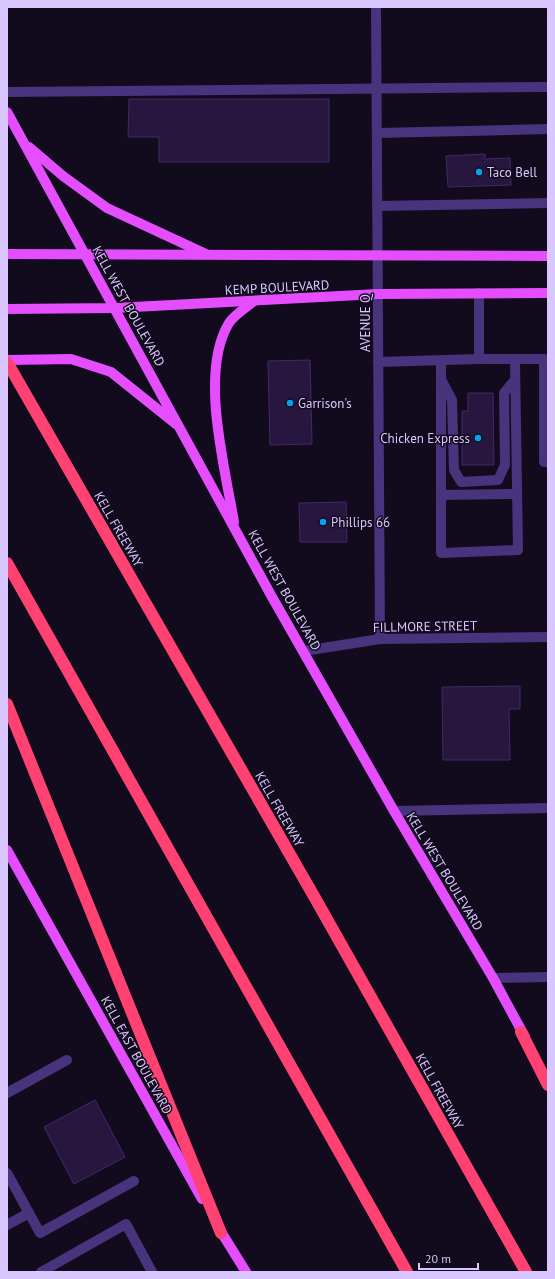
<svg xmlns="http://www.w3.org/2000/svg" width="555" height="1279" viewBox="0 0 555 1279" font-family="'PT Sans',sans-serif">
	<rect width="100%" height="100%" fill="#120b1d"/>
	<g fill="#27163e" stroke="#44286b">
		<polygon points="129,99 329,99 329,162 159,162 159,137 128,137"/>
		<polygon points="485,154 485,159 510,158 511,185 448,187 446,156"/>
		<polygon points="310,360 312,444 270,445 268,361"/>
		<polygon points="468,393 493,393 494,465 462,465 462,411 468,411"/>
		<polygon points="346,502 347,542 300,542 299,503"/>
		<polygon points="520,686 520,709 509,709 510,760 443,760 442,687"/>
		<polygon points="95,1100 125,1157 74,1184 44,1127"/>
	</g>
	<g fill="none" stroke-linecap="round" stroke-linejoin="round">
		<g stroke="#47347d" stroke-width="10">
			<polyline points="376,7 380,639"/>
			<polyline points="7,92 548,87"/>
			<polyline points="377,133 548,129"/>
			<polyline points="377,206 548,203"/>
			<polyline points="479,359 544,359 544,462 548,462"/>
			<polyline points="441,361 441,553 518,550 515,360"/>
			<polyline points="378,362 479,359 479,293"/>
			<polyline points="442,381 452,400 454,470 461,482 498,480 505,465 504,393 514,381"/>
			<polyline points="441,495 517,494"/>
			<polyline points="304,651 380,639 548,637"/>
			<polyline points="394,811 548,808"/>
			<polyline points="493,978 548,977"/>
			<polyline points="7,1093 67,1060"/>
			<polyline points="7,1173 40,1233 134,1181"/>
			<polyline points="7,1225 29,1213"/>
			<polyline points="41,1272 126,1224 152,1272"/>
		</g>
		<g stroke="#e44eff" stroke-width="10">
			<polyline points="7,112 272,597 394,811 493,978 525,1037"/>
			<polyline points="29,147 63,176 107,208 206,254"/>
			<polyline points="7,254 548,256"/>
			<polyline points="7,309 115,308 378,294 548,293"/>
			<polyline points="7,360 71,359 111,372 176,424"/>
			<path d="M234,522C225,467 199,372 229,323C234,315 247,307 254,301"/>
			<polyline points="7,850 202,1199"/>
			<polyline points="218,1227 246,1272"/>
		</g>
		<g stroke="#ff4272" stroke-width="12">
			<polyline points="7,362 315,898 526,1272"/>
			<polyline points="7,563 407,1272"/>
			<polyline points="7,704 221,1233"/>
			<polyline points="521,1032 548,1085"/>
		</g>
	</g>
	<g fill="#00a4f2" stroke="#120b1d" stroke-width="1.5">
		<circle cx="479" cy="172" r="4"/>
		<circle cx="290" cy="403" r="4"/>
		<circle cx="478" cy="438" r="4"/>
		<circle cx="323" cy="522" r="4"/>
	</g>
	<g text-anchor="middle" stroke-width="3" stroke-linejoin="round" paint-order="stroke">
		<g font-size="13" fill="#dac7ff" stroke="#120b1d" text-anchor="start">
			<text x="487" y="177">Taco Bell</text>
			<text x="298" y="408">Garrison's</text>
			<text x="470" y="443" text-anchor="end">Chicken Express</text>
			<text x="331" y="527">Phillips 66</text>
		</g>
		<g font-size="13" fill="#dac7ff" stroke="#120b1d">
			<text transform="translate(277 287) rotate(-3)" y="5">KEMP BOULEVARD</text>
			<text transform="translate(129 306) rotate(61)" y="5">KELL WEST BOULEVARD</text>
			<text transform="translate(365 323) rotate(-90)" y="5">AVENUE Q</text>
			<text transform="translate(119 529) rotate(60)" y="5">KELL FREEWAY</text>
			<text transform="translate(285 590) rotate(61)" y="5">KELL WEST BOULEVARD</text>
			<text transform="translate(425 626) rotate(-1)" y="5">FILLMORE STREET</text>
			<text transform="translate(280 809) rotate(60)" y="5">KELL FREEWAY</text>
			<text transform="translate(445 871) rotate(59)" y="5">KELL WEST BOULEVARD</text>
			<text transform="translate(137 1055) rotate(61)" y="5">KELL EAST BOULEVARD</text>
			<text transform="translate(440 1091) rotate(61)" y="5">KELL FREEWAY</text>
		</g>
	</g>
	<rect width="555" height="1279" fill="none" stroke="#dac7ff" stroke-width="16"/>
	<path d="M419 1263v6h59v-6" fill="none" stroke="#dac7ff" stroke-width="2"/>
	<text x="425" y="1263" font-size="12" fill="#dac7ff" stroke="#120b1d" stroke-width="3" paint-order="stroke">20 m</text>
</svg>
